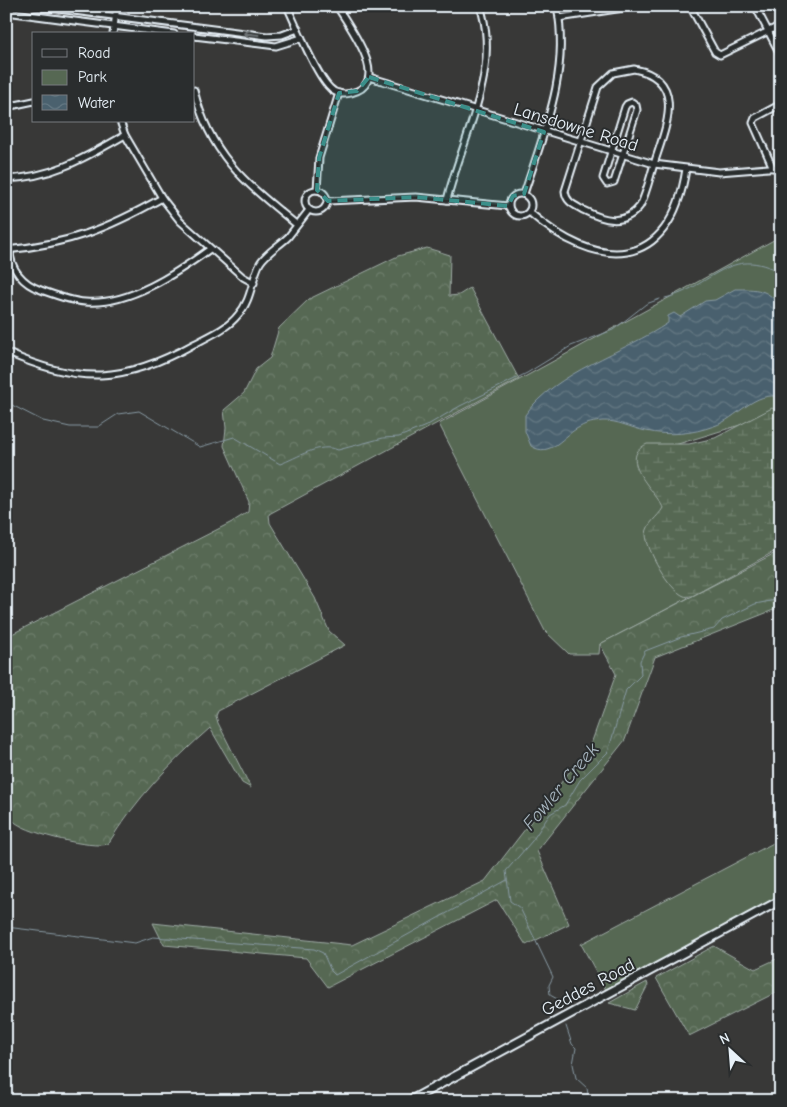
<svg xmlns="http://www.w3.org/2000/svg" width="787" height="1107" viewBox="0 0 787 1107" font-family="'Comic Neue',sans-serif">
	<defs>
		<pattern id="forest-crowns" width="20" height="18" patternUnits="userSpaceOnUse" patternTransform="scale(1.25)"><rect width="20" height="18" fill="#566853"/><path d="M2 6a3 3 0 1 1 6 0M12 15a3 3 0 1 1 6 0" fill="none" stroke="#6e7e6c"/></pattern>
		<pattern id="wetland-marsh" width="20" height="14" patternUnits="userSpaceOnUse" patternTransform="scale(1.25)"><rect width="20" height="14" fill="#566853"/><path d="M1 5h8M5 5V1M11 12h8M15 12V8" fill="none" stroke="#6e7e6c"/></pattern>
		<pattern id="water-waves" width="16" height="10" patternUnits="userSpaceOnUse" patternTransform="scale(1.25)"><rect width="16" height="10" fill="#4a616e"/><path d="M0 5q4-4 8 0t8 0" fill="none" stroke="#647883"/></pattern>
	</defs>
	<rect width="100%" height="100%" fill="#383837"/>
	<filter id="ink" filterUnits="userSpaceOnUse"><feTurbulence type="fractalNoise" baseFrequency=".02" numOctaves="2"/><feDisplacementMap in="SourceGraphic" scale="10" xChannelSelector="R" yChannelSelector="G"/><feConvolveMatrix kernelMatrix="1 2 1 2 8 2 1 2 1" color-interpolation-filters="sRGB"/></filter>
	<g filter="url(#ink)">
		<g fill="#566853" stroke="#9faca6">
			<polygon points="781,236 781,422 776,414 642,455 668,501 651,545 688,598 600,644 599,654 569,654 545,631 439,424"/>
			<polygon points="781,839 781,895 606,990 581,944"/>
		</g>
		<g fill="url(#forest-crowns)" stroke="#9faca6">
			<path d="M427,248L450,255L449,296L459,295L470,288L519,379L269,514L270,523L315,598L329,631L345,645L218,711L216,716L218,723L251,788L242,783L210,728C171,762 135,800 108,844C91,849 31,834 16,823C11,820 9,815 6,810V637L232,522L248,512L249,502L224,446L226,428L224,410L244,393L256,369L270,358L279,328L309,299L398,256Z"/>
			<polygon points="781,550 781,607 655,657 625,740 537,851 569,924 526,945 497,900 328,987 306,958 164,945 153,923 352,945 485,881 591,744 616,674 600,644"/>
			<polygon points="714,946 755,969 781,957 781,990 689,1036 656,978"/>
			<polygon points="647,982 648,985 635,1010 609,1003"/>
		</g>
		<path fill="url(#wetland-marsh)" stroke="#9faca6" d="M772,408L781,413V548L692,596C689,596 686,597 684,596C669,590 646,549 646,534C647,523 658,517 663,508C658,493 615,459 647,444H689L715,438Z"/>
		<path fill="url(#water-waves)" stroke="#899ba5" d="M735,289C757,289 768,288 781,308V397C754,390 737,419 714,426C692,434 669,436 646,431C631,428 617,420 602,421C595,422 586,423 580,427C564,434 551,459 531,446L525,431V415C555,372 625,352 668,323V316L674,313L680,317L705,301L715,300Z"/>
		<g fill="none" stroke-linecap="round" stroke-linejoin="round">
			<g stroke="#899ba5" stroke-width="1">
				<path d="M665,298C712,288 729,243 781,273"/>
				<path d="M6,402L43,421L70,427H98L118,414L139,411L200,447L234,437L280,464C297,458 319,442 338,450L383,438L399,437L426,426L460,406L527,373L571,346L613,330L646,304L660,299"/>
				<polyline points="6,927 135,943 153,937 314,949 323,953 331,971 335,975 507,880"/>
				<polyline points="562,1008 559,1000 550,995 549,985 553,977 520,908 510,901 506,871 532,841 550,814 565,805 580,780 608,752 626,690 641,675 640,661 645,651 681,637 714,629 722,620 755,604 781,599"/>
				<polyline points="566,1026 572,1044 576,1048 573,1064 576,1078 587,1088 589,1101"/>
			</g>
			<defs>
				<g id="street">
					<polyline points="35,6 267,36 282,35 298,29"/>
					<path d="M287,6C296,25 316,75 330,88C335,94 344,95 351,93C394,83 348,26 337,6"/>
					<polyline points="690,6 715,52 720,55 781,25"/>
					<polyline points="755,6 781,56"/>
					<polyline points="6,12 174,34"/>
					<polyline points="559,18 636,6"/>
					<polyline points="113,34 117,6"/>
					<polyline points="194,36 276,46 302,38"/>
					<path d="M634,69C687,79 666,127 655,161C650,176 647,192 640,206C624,227 603,220 583,210C574,205 566,202 565,191L598,87L613,73Z"/>
					<polyline points="369,77 654,164 719,172 781,167"/>
					<path d="M194,90C210,156 247,184 297,225"/>
					<polygon points="632,102 636,105 637,110 614,182 607,184 603,178 625,107 627,104"/>
					<polyline points="6,107 34,101"/>
					<polyline points="120,121 125,135 162,198 180,221 243,277 254,283"/>
					<polyline points="773,168 753,123 755,118 781,104"/>
					<path d="M6,179C52,178 86,157 125,135"/>
					<circle cx="316" cy="201" r="11"/>
					<polyline points="317,190 319,158 339,93"/>
					<circle cx="520" cy="205" r="11"/>
					<path d="M524,194C544,132 570,72 557,6"/>
					<path d="M447,200C462,138 502,70 480,6"/>
					<polyline points="328,201 416,197 508,206"/>
					<path d="M529,212C597,271 670,274 686,169"/>
					<path d="M6,250C69,244 107,229 162,198"/>
					<path d="M10,250C10,269 23,284 41,290C55,295 70,301 85,302C128,306 177,273 210,249"/>
					<path d="M6,352C79,385 124,383 194,344C209,336 227,329 238,315C252,300 251,280 260,263C266,253 280,245 288,237C295,228 302,219 309,210"/>
				</g>
				<polyline id="secondary" points="409,1101 781,900"/>
			</defs>
			<use href="#street" stroke="#e8f1f8" stroke-width="9"/>
			<use href="#secondary" stroke="#e8f1f8" stroke-width="11"/>
			<use href="#street" stroke="#2a2d2e" stroke-width="5"/>
			<use href="#secondary" stroke="#2a2d2e" stroke-width="7"/>
		</g>
		<defs><path id="oneway-shaft" d="M-6 0H5M1.5-3L5.5 0L1.5 3" fill="none" stroke-width="1.6" stroke-linecap="round" stroke-linejoin="round" transform="scale(1.25)"/></defs>
		<use stroke="#6c7275" href="#oneway-shaft" transform="translate(251 34) rotate(-173)"/>
	</g>
	<path fill="#3a8f8a" fill-opacity="0.2" stroke="#3a8f8a" stroke-width="4" stroke-dasharray="10 6" stroke-linejoin="round" d="M369,77L544,132L524,194L513,196L508,206L416,197L328,201L317,190L319,158L339,93L357,91Z"/>
	<g text-anchor="middle" stroke-width="4" stroke-linejoin="round" paint-order="stroke">
		<g font-size="18" fill="#e8f1f8" stroke="#2a2d2e">
			<text transform="translate(576 127) rotate(17)" y="6">Lansdowne Road</text>
			<text transform="translate(588 987) rotate(-28)" y="6">Geddes Road</text>
		</g>
		<g font-size="19" font-style="italic" fill="#a9b7c1" stroke="#2a2d2e">
			<text transform="translate(560 786) rotate(-50)" y="7">Fowler Creek</text>
		</g>
	</g>
	<rect width="787" height="1107" fill="none" stroke="#2a2d2e" stroke-width="25"/>
	<rect x="12" y="12" width="762" height="1082" fill="none" stroke="#e8f1f8" stroke-width="2" filter="url(#ink)"/>
	<rect x="32" y="32" width="162" height="90" fill="#2a2d2e" stroke="#767b7f"/>
	<rect x="42" y="49" width="25" height="8" fill="#2a2d2e" stroke="#767b7f"/>
	<text x="78" y="58" font-size="15" fill="#e8f1f8">Road</text>
	<rect x="42" y="70" width="25" height="15" fill="#566853" stroke="#767b7f"/>
	<text x="78" y="82" font-size="15" fill="#e8f1f8">Park</text>
	<rect x="42" y="95" width="25" height="15" fill="url(#water-waves)" stroke="#767b7f"/>
	<text x="78" y="108" font-size="15" fill="#e8f1f8">Water</text>
	<g transform="translate(730 1050) rotate(334)" stroke="#2a2d2e" stroke-width="4" paint-order="stroke">
	<path d="M0-4L9 19L0 12L-9 19Z" fill="#e8f1f8"/>
	<text y="-8" font-size="14" font-weight="bold" text-anchor="middle" fill="#e8f1f8">N</text>
	</g>
</svg>
